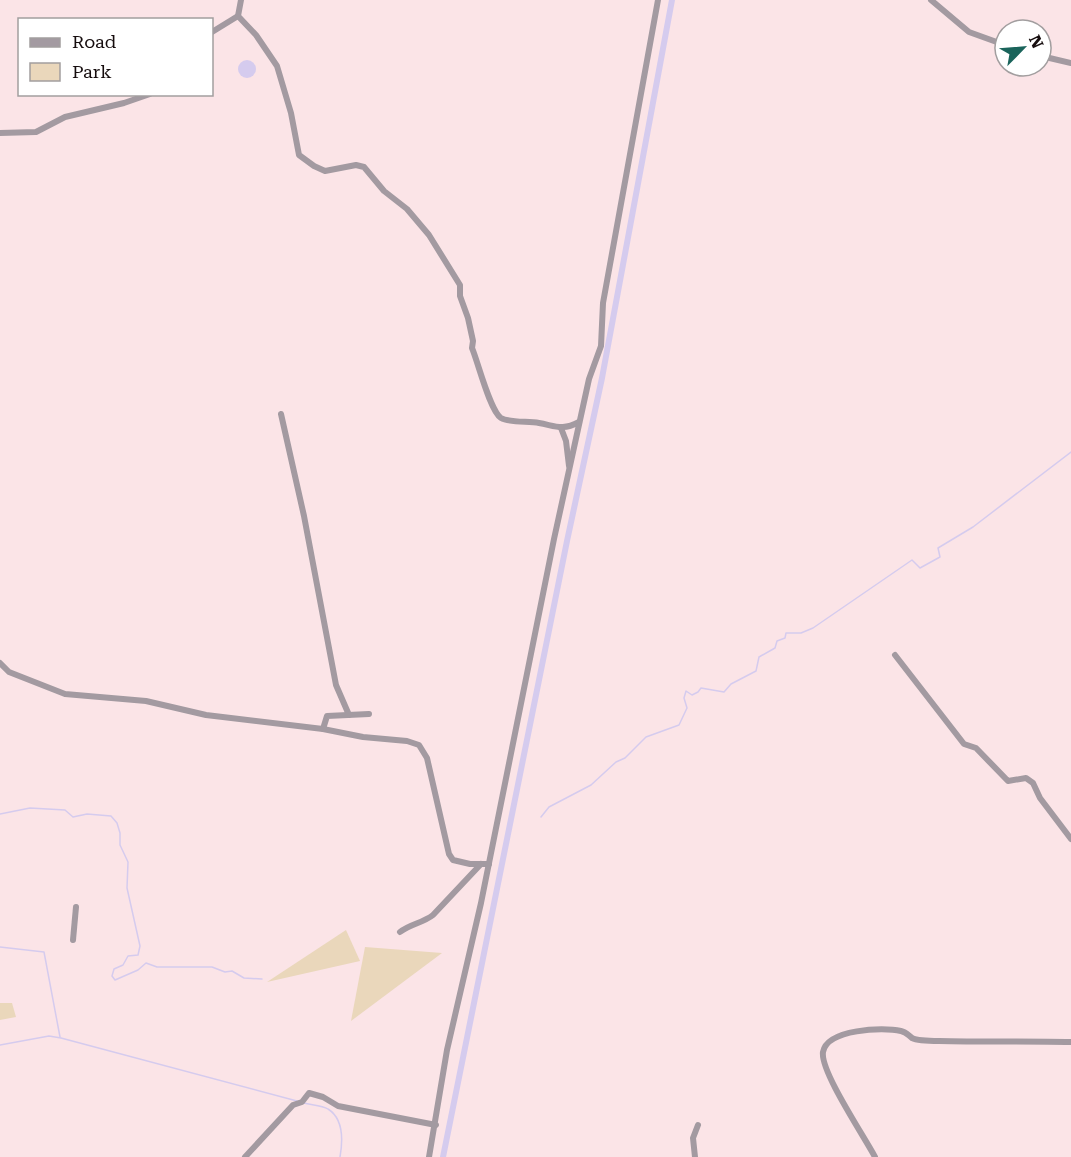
<svg xmlns="http://www.w3.org/2000/svg" width="1071" height="1157" viewBox="0 0 1071 1157" font-family="'Roboto Serif',serif">
	<rect width="100%" height="100%" fill="#fbe4e7"/>
	<g fill="#ead7bb">
		<polygon points="346,930 360,961 267,982"/>
		<polygon points="365,947 442,953 351,1021"/>
		<polygon points="0,1003 12,1003 16,1017 0,1020"/>
	</g>
	<circle fill="#d5cbee" cx="247" cy="69" r="9"/>
	<g fill="none" stroke-linecap="round" stroke-linejoin="round">
		<g stroke="#d5cbee" stroke-width="1.5">
			<polyline points="0,814 30,808 65,810 73,817 87,814 111,816 117,823 120,833 120,845 128,862 127,888 140,946 138,955 128,956 123,965 114,969 112,976 115,980 138,970 146,963 157,967 212,967 225,972 232,971 244,978 262,979"/>
			<polyline points="541,817 549,807 591,785 616,762 625,758 646,737 679,725 687,708 684,698 686,691 692,695 698,692 701,688 724,692 731,684 756,671 759,657 775,648 777,641 785,638 786,633 801,633 813,628 912,560 920,568 940,557 938,548 973,527 1071,452"/>
			<polyline points="0,947 44,952 60,1037"/>
			<polyline points="0,1045 49,1036 61,1038 297,1101"/>
			<path d="M304,1103C311,1105 322,1105 328,1109C344,1119 343,1140 340,1157"/>
		</g>
		<polyline stroke="#d5cbee" stroke-width="6" points="443,1157 567,541 602,378 672,0"/>
		<g stroke="#a39aa1" stroke-width="6">
			<path d="M241,0L238,16L256,35L277,66L291,113L299,155L314,166L325,171L356,165L364,167L384,191L407,209L429,235L460,285V296L468,318L473,341L472,348C478,362 490,411 501,418C510,423 528,421 539,423C556,426 562,431 579,422"/>
			<polyline points="931,0 969,32 1005,45"/>
			<polyline points="212,32 238,16"/>
			<polyline points="1041,56 1071,63"/>
			<polyline points="0,133 36,132 65,117 124,103 150,94"/>
			<polyline points="281,414 304,516 336,685 349,715"/>
			<polyline points="561,428 566,441 569,466"/>
			<polyline points="895,655 964,744 976,748 1008,781 1026,778 1033,783 1040,798 1071,839"/>
			<polyline points="0,663 9,672 65,694 146,701 206,715 323,729 363,737 407,741 419,745 427,758 449,854 453,860 470,864 489,864"/>
			<polyline points="323,729 327,716 369,714"/>
			<path d="M400,932C410,924 423,923 433,915L481,864"/>
			<polyline points="73,940 76,907"/>
			<polyline points="245,1157 293,1105 302,1102 309,1093 323,1097 338,1106 436,1125"/>
			<polyline points="429,1157 447,1050 481,903 554,539 589,379 601,346 603,303 658,0"/>
			<polyline points="695,1157 693,1138 698,1125"/>
			<path d="M875,1157C864,1136 820,1071 823,1052C827,1029 883,1027 901,1031C906,1032 908,1035 912,1038C918,1041 931,1041 939,1041C983,1042 1027,1041 1071,1042"/>
		</g>
	</g>
	<rect x="18" y="18" width="195" height="78" fill="#ffffff" stroke="#a29e9f" stroke-width="1.5"/>
	<rect x="30" y="38" width="30" height="9" fill="#a39aa1" stroke="#a29e9f" stroke-width="1.5"/>
	<text x="72" y="48" font-size="18" fill="#160d0e">Road</text>
	<rect x="30" y="63" width="30" height="18" fill="#ead7bb" stroke="#a29e9f" stroke-width="1.5"/>
	<text x="72" y="78" font-size="18" fill="#160d0e">Park</text>
	<g transform="translate(1023 48) rotate(65)"><circle r="28" fill="#ffffff" stroke="#a29e9f" stroke-width="1.5"/>
	<path d="M0-4.5L10 22L0 15L-10 22Z" fill="#1a645b"/>
	<text y="-9" font-size="16" font-weight="bold" text-anchor="middle" fill="#160d0e">N</text>
	</g>
</svg>
